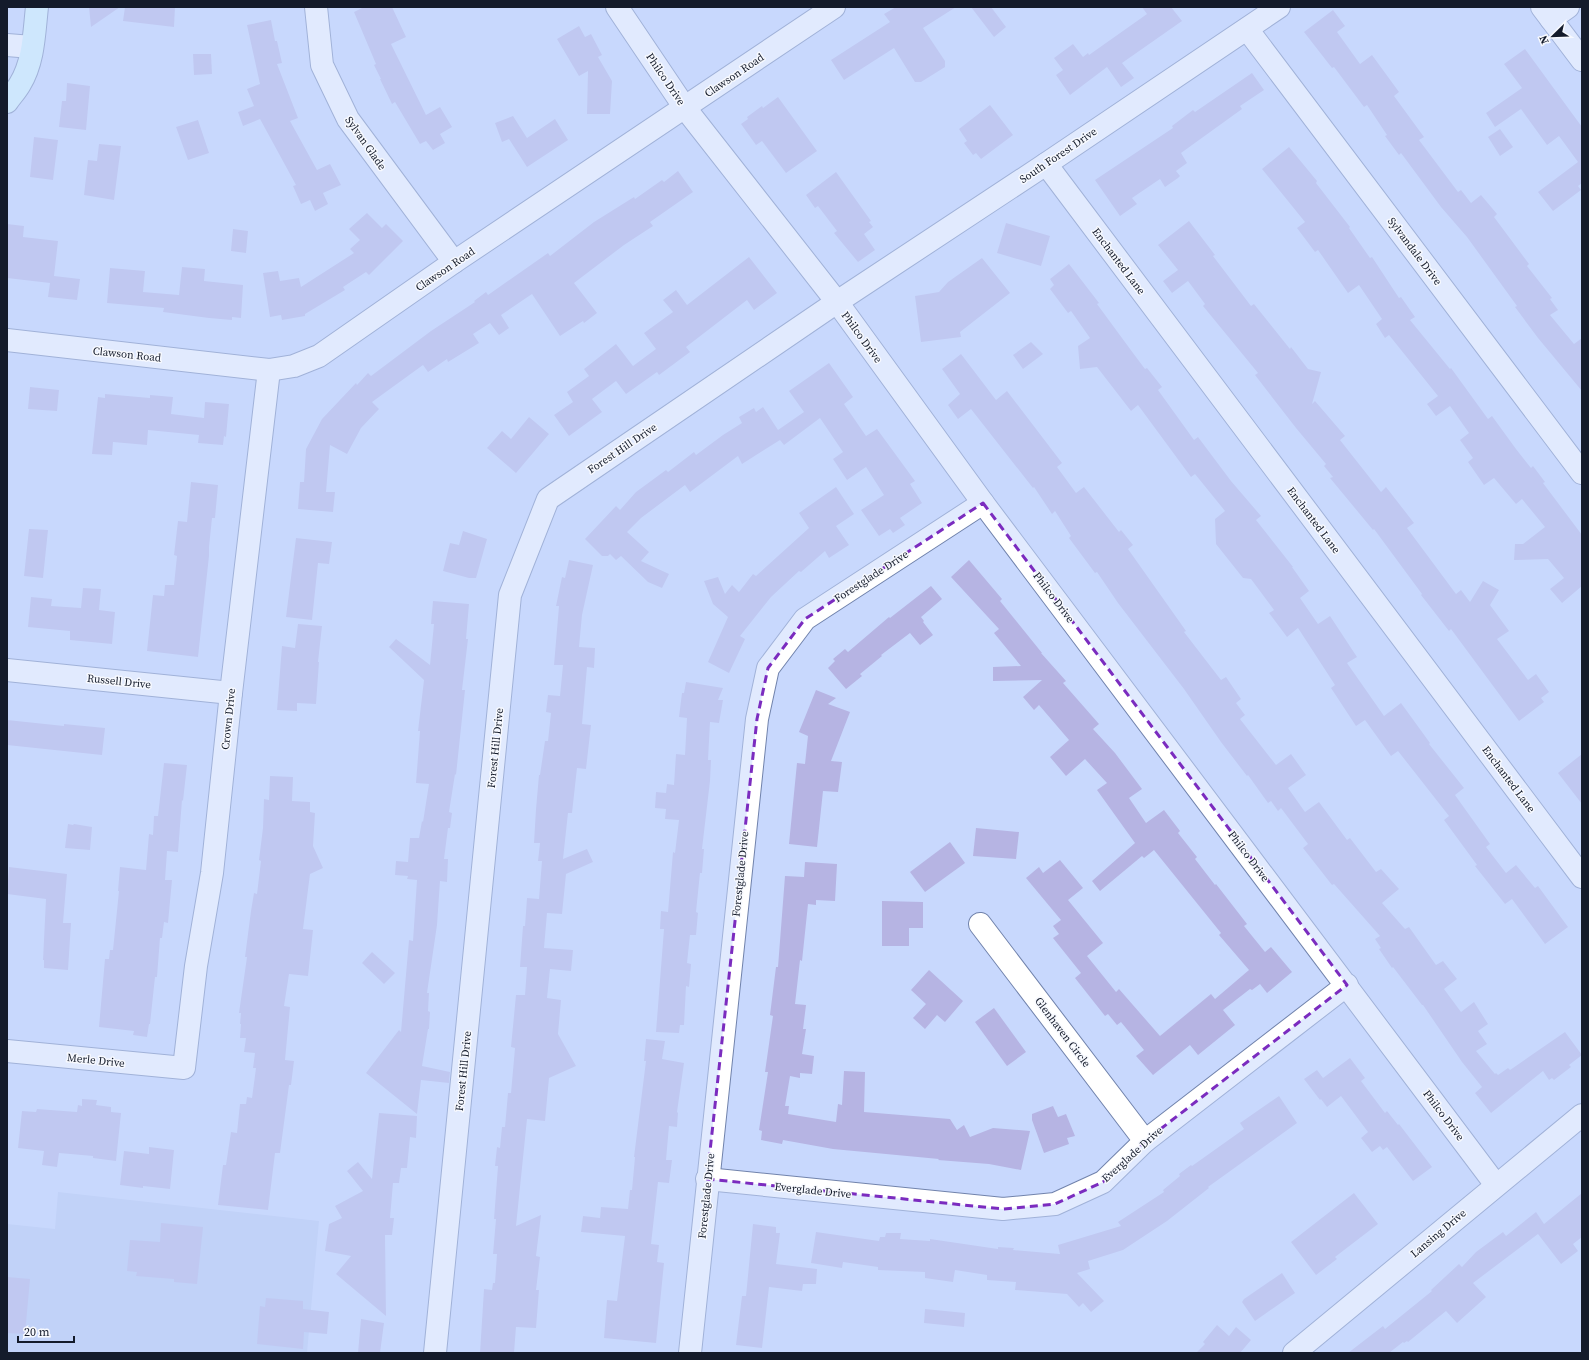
<svg xmlns="http://www.w3.org/2000/svg" width="1589" height="1360" viewBox="0 0 1589 1360" font-family="'Source Serif 4',serif">
	<rect width="100%" height="100%" fill="#c8d8fd"/>
	<polygon fill="#b8c9f2" points="58,1192 319,1221 307,1353 7,1353 7,1224 55,1229"/>
	<g fill="#b6b4e3">
		<polygon points="89,7 120,7 91,27"/>
		<polygon points="125,7 175,7 174,27 123,21"/>
		<polygon points="364,7 392,7 406,37 391,44 426,115 440,107 452,127 440,134 445,143 433,150 426,141 420,144 395,102 392,104 380,79 381,79 374,65 376,64 354,12"/>
		<polygon points="896,7 956,7 923,28 945,61 945,67 921,82 915,82 894,48 844,80 831,60 890,22 884,14"/>
		<polygon points="971,7 991,7 1006,27 994,37"/>
		<polygon points="1142,7 1171,7 1182,21 1122,63 1134,78 1121,87 1107,67 1070,95 1056,75 1063,70 1054,58 1073,44 1083,57 1088,53 1089,55 1147,14"/>
		<polygon points="1333,10 1345,26 1337,32 1360,64 1372,55 1399,92 1394,96 1424,137 1419,140 1458,192 1461,190 1471,203 1481,195 1497,214 1494,217 1529,264 1527,266 1552,298 1550,299 1558,310 1550,315 1574,344 1582,338 1582,391 1538,338 1515,307 1517,306 1467,237 1441,207 1401,153 1399,155 1385,136 1387,135 1367,105 1364,107 1334,67 1332,68 1304,32"/>
		<polygon points="271,20 275,41 277,41 282,63 277,64 298,118 290,121 317,170 330,164 341,185 323,193 328,204 315,211 310,200 301,204 293,186 296,185 260,119 243,126 238,112 254,106 247,89 260,84 247,25"/>
		<polygon points="579,26 585,37 591,34 602,55 598,57 612,81 610,114 587,114 588,71 579,76 557,39"/>
		<polygon points="1525,49 1582,127 1582,183 1578,186 1581,190 1553,211 1538,192 1578,162 1559,136 1547,145 1521,109 1495,127 1486,113 1522,88 1504,64"/>
		<polygon points="193,54 211,54 212,74 194,75"/>
		<polygon points="1252,73 1264,90 1240,106 1242,109 1181,153 1187,163 1176,171 1180,176 1178,178 1165,187 1160,179 1132,198 1137,204 1120,216 1095,180 1173,128 1172,126 1193,110 1195,112"/>
		<polygon points="67,83 90,86 86,130 59,127 62,101 66,101"/>
		<polygon points="778,97 817,151 786,173 762,141 756,145 741,124 748,119 747,117 762,106 763,108"/>
		<polygon points="990,105 1013,135 981,159 976,153 973,155 964,143 967,141 959,129"/>
		<polygon points="513,116 527,138 555,119 568,140 527,167 509,139 502,142 495,123"/>
		<polygon points="198,120 209,153 188,160 176,127"/>
		<polygon points="1500,129 1513,147 1500,156 1488,137"/>
		<polygon points="34,137 58,140 53,180 30,177"/>
		<polygon points="99,144 121,146 114,200 84,195 88,160 97,161"/>
		<polygon points="1289,147 1317,181 1316,183 1350,227 1349,228 1370,258 1372,257 1399,298 1401,297 1415,317 1410,320 1450,369 1451,368 1488,419 1492,416 1516,449 1531,468 1533,466 1545,482 1543,483 1582,535 1582,586 1562,603 1550,589 1564,578 1548,559 1514,560 1515,544 1523,544 1545,527 1522,499 1516,504 1494,478 1484,485 1468,462 1473,458 1460,440 1469,433 1450,406 1436,416 1427,404 1438,396 1389,335 1385,338 1376,324 1382,319 1359,285 1348,293 1318,250 1315,252 1297,228 1305,222 1262,169"/>
		<polygon points="678,171 693,192 650,222 653,226 624,245 574,283 597,313 584,323 583,321 560,336 532,294 501,315 509,328 499,335 490,323 473,334 479,343 448,362 447,359 428,372 423,365 372,402 379,409 361,428 347,454 330,445 326,492 335,492 333,512 298,509 300,482 304,482 306,449 322,419 356,383 357,385 368,373 371,376 431,331 475,302 474,301 486,292 488,295 548,253 550,256 594,222 634,197 635,199 662,180 664,182"/>
		<polygon points="836,172 871,221 869,222 873,227 864,234 875,250 858,262 834,233 837,231 818,206 815,208 806,195"/>
		<polygon points="367,213 382,228 386,224 403,241 369,275 366,272 343,287 345,290 305,314 305,316 282,320 281,315 270,317 263,273 278,271 280,281 299,278 301,287 354,253 350,249 360,240 349,229"/>
		<polygon points="1189,221 1215,255 1213,256 1251,306 1254,304 1290,349 1291,347 1308,369 1321,372 1312,404 1315,401 1345,436 1340,440 1381,492 1386,487 1414,523 1407,528 1456,594 1461,590 1470,602 1483,581 1499,590 1490,605 1509,631 1497,639 1528,680 1536,674 1549,692 1541,698 1544,702 1519,721 1451,629 1449,631 1421,595 1422,594 1374,529 1373,530 1330,478 1333,477 1324,466 1326,464 1296,428 1255,375 1258,373 1203,306 1205,304 1188,281 1172,293 1163,281 1178,270 1158,245"/>
		<polygon points="1006,223 1050,236 1041,266 997,253"/>
		<polygon points="7,224 24,226 23,237 58,241 54,276 80,279 77,300 48,297 50,283 7,278"/>
		<polygon points="233,229 248,231 246,253 231,251"/>
		<polygon points="749,257 777,293 754,310 747,300 686,347 690,352 659,375 657,372 626,394 616,381 592,399 602,412 569,436 554,415 573,402 567,392 589,376 584,369 616,344 633,366 656,349 644,333 673,312 663,300 676,290 687,305"/>
		<polygon points="982,258 1010,293 960,332 961,337 921,342 915,296 939,292 948,282"/>
		<polygon points="1069,264 1099,303 1097,304 1133,353 1145,369 1147,368 1162,387 1158,390 1194,440 1198,437 1231,481 1261,516 1256,520 1293,567 1292,567 1309,591 1300,598 1318,624 1330,616 1357,657 1347,663 1384,716 1401,703 1430,743 1429,744 1464,788 1455,795 1490,844 1486,847 1506,873 1516,865 1535,888 1538,886 1568,927 1545,944 1512,899 1505,904 1475,866 1477,865 1444,820 1449,816 1398,751 1391,756 1365,720 1356,726 1331,688 1335,685 1298,628 1287,637 1269,613 1274,610 1251,579 1243,578 1216,544 1215,519 1225,511 1195,474 1191,477 1138,405 1131,411 1097,367 1080,369 1078,346 1090,338 1071,311 1068,313 1050,289 1054,285 1050,279"/>
		<polygon points="182,267 205,269 204,281 243,285 241,318 232,317 232,320 209,318 163,312 164,308 107,303 110,268 145,271 143,292 179,295"/>
		<polygon points="1031,342 1043,354 1023,369 1013,355"/>
		<polygon points="961,354 996,400 1007,391 1062,463 1057,467 1076,493 1084,487 1119,532 1121,530 1133,545 1128,549 1186,631 1184,632 1221,680 1226,677 1241,699 1236,703 1245,715 1240,719 1276,765 1291,754 1306,775 1288,788 1305,812 1319,802 1347,840 1350,838 1376,872 1381,869 1399,889 1382,903 1405,929 1409,927 1436,965 1443,961 1457,979 1444,989 1461,1012 1474,1002 1488,1024 1478,1031 1487,1044 1476,1051 1495,1074 1496,1073 1498,1075 1508,1068 1510,1070 1565,1032 1582,1055 1569,1065 1571,1067 1554,1080 1552,1078 1549,1080 1543,1071 1491,1113 1475,1093 1482,1087 1462,1062 1423,1005 1422,1005 1393,967 1392,968 1379,949 1381,948 1375,939 1380,936 1334,884 1332,885 1303,848 1308,844 1281,808 1278,811 1271,801 1268,803 1248,775 1247,776 1221,742 1184,689 1118,603 1097,572 1095,573 1069,538 1071,536 1055,511 1052,514 1034,487 1033,488 971,409 958,419 948,405 960,394 942,369"/>
		<polygon points="829,363 853,397 844,404 866,436 877,429 915,481 910,484 922,503 900,518 905,525 893,533 890,529 879,536 861,510 884,495 866,467 847,480 833,459 843,452 820,418 784,445 780,440 742,464 738,456 690,492 685,485 641,518 627,532 649,552 641,561 669,574 662,588 648,582 621,556 616,560 610,554 608,556 602,556 585,539 616,506 620,510 636,492 666,470 668,472 694,452 696,455 723,435 742,423 739,417 754,408 756,412 763,407 778,430 804,412 789,391"/>
		<polygon points="30,387 59,390 57,411 28,409"/>
		<polygon points="105,394 150,398 150,395 173,397 171,414 204,418 205,402 229,404 226,437 224,436 223,445 198,443 199,435 148,430 147,445 113,442 112,455 92,454 98,397 105,398"/>
		<polygon points="529,417 549,434 516,473 487,448 502,431 511,439"/>
		<polygon points="191,482 218,485 215,518 212,518 209,547 209,556 198,657 147,651 153,595 164,596 165,585 174,585 177,556 174,555 178,521 187,522"/>
		<polygon points="836,487 854,514 836,526 849,545 829,558 825,551 801,572 799,571 771,597 740,636 745,639 729,673 708,662 728,617 713,604 704,581 718,577 725,594 732,585 739,592 753,574 756,576 809,528 799,513"/>
		<polygon points="29,529 48,530 43,578 24,576"/>
		<polygon points="463,531 487,539 476,578 469,578 443,571 450,543 459,545"/>
		<polygon points="296,538 332,542 329,564 318,563 312,620 286,617"/>
		<polygon points="569,560 593,565 582,615 579,647 595,648 594,668 587,667 582,724 591,725 586,769 577,768 572,813 568,813 563,859 587,849 593,862 566,874 562,914 547,913 544,948 573,950 571,971 550,969 547,998 561,1000 558,1034 576,1066 549,1078 545,1121 527,1119 516,1226 541,1215 536,1256 540,1257 536,1290 539,1290 536,1328 516,1327 514,1353 480,1353 484,1289 492,1290 493,1283 495,1283 497,1254 493,1254 496,1219 494,1219 498,1166 495,1166 497,1147 500,1148 502,1127 505,1127 508,1093 511,1093 515,1048 511,1047 516,995 525,995 527,967 520,967 523,926 525,926 527,898 539,899 542,861 538,861 540,843 534,843 536,809 539,775 540,775 545,741 548,741 551,713 546,712 548,695 560,696 563,665 554,665 559,606 556,606 562,577 565,578"/>
		<polygon points="969,560 1002,599 1000,601 1042,653 1041,653 1066,681 1063,683 1099,724 1093,729 1115,753 1142,789 1129,798 1146,823 1164,810 1180,831 1178,833 1197,857 1195,859 1215,885 1216,884 1247,924 1244,926 1265,952 1271,947 1292,972 1267,993 1260,984 1252,990 1250,989 1223,1010 1235,1025 1198,1055 1190,1045 1153,1075 1136,1056 1144,1050 1121,1022 1117,1025 1108,1014 1105,1016 1075,978 1081,973 1053,938 1059,934 1053,926 1061,920 1026,878 1039,867 1043,873 1060,860 1083,888 1068,900 1103,943 1087,956 1116,992 1119,989 1160,1036 1211,994 1215,999 1249,970 1219,935 1221,933 1154,850 1144,858 1142,856 1100,891 1092,881 1135,843 1097,790 1107,783 1085,759 1066,776 1050,757 1069,740 1039,705 1034,710 1023,697 1042,680 993,681 993,667 1021,666 994,633 999,629 951,577"/>
		<polygon points="931,586 942,599 921,617 924,621 923,622 933,635 920,645 910,633 881,655 882,656 860,674 862,676 846,689 828,668 835,661 833,659 845,649 848,652 889,617 890,618"/>
		<polygon points="83,588 101,589 99,610 115,612 112,644 70,640 70,631 28,627 31,597 52,599 51,606 81,608"/>
		<polygon points="433,601 469,604 466,639 468,639 462,690 465,690 456,775 455,774 449,812 452,813 450,828 448,828 444,859 448,859 447,882 440,881 437,925 427,993 429,993 428,1011 430,1012 429,1029 428,1029 422,1066 450,1072 449,1083 421,1080 417,1114 366,1073 399,1030 401,1032 409,940 413,941 417,880 407,879 408,876 395,875 396,861 408,862 410,838 419,838 422,821 423,822 429,784 416,783 420,731 418,731 424,680 389,647 396,639 430,665 434,624 431,624"/>
		<polygon points="298,624 322,626 318,662 319,662 316,704 297,703 297,711 277,710 282,646 295,648"/>
		<polygon points="686,682 723,688 718,700 723,700 719,723 710,722 708,760 711,760 710,781 702,849 704,849 702,873 700,873 696,912 698,913 696,935 690,935 687,963 691,964 689,987 686,986 684,1025 680,1025 679,1033 656,1032 664,929 660,929 661,911 668,912 673,852 675,853 679,820 665,819 666,809 655,808 656,792 666,793 667,784 674,785 676,754 685,755 687,718 679,717 682,693 684,693"/>
		<polygon points="816,690 836,698 828,704 850,712 831,761 842,762 838,792 823,791 817,847 789,844 797,763 805,764 808,736 799,732"/>
		<polygon points="7,720 64,726 64,724 105,728 102,755 7,745"/>
		<polygon points="1582,754 1582,804 1558,773"/>
		<polygon points="164,763 187,765 183,801 182,800 178,852 167,851 165,880 172,880 168,923 164,922 162,938 160,938 157,977 155,977 150,1024 149,1024 147,1037 133,1035 134,1031 99,1027 105,959 109,959 110,950 113,950 119,891 118,891 120,867 146,870 149,834 153,835 154,816 158,816"/>
		<polygon points="270,776 293,777 292,801 310,802 310,812 315,813 313,846 323,868 310,874 303,929 313,930 308,976 289,974 284,1006 290,1007 285,1060 294,1061 291,1085 289,1085 280,1153 275,1153 268,1210 218,1205 223,1165 226,1165 231,1132 237,1133 240,1104 246,1104 247,1097 252,1098 256,1068 253,1068 255,1053 244,1052 246,1038 240,1038 241,1024 240,1024 241,1013 239,1013 247,957 245,957 251,911 254,893 257,894 261,861 259,860 263,828 264,799 269,800"/>
		<polygon points="68,824 73,825 74,824 92,827 90,850 65,848"/>
		<polygon points="976,828 1019,832 1016,859 973,856"/>
		<polygon points="950,842 965,863 925,892 910,872"/>
		<polygon points="805,862 837,864 835,901 816,900 816,905 808,904 802,961 800,960 795,1004 806,1005 803,1029 806,1029 802,1054 814,1056 812,1074 800,1073 800,1078 790,1076 785,1106 789,1106 788,1114 836,1122 838,1104 842,1105 844,1071 865,1072 864,1112 950,1119 957,1130 964,1125 970,1137 993,1128 1030,1131 1021,1170 989,1164 938,1160 939,1159 833,1149 783,1140 782,1144 761,1140 762,1131 759,1130 768,1072 765,1072 773,1016 770,1015 776,967 778,967 785,876 804,877"/>
		<polygon points="9,867 67,874 63,923 71,923 68,970 44,968 44,960 43,960 46,899 7,894"/>
		<polygon points="882,901 923,902 923,928 909,928 909,946 882,946"/>
		<polygon points="372,952 395,973 384,984 362,963"/>
		<polygon points="929,970 963,1001 945,1022 937,1015 925,1029 913,1018 926,1004 911,990"/>
		<polygon points="994,1008 1026,1052 1007,1066 975,1022"/>
		<polygon points="646,1039 665,1041 662,1059 684,1063 677,1112 678,1113 677,1127 669,1126 666,1160 672,1160 669,1183 658,1182 651,1244 659,1245 657,1262 664,1263 656,1343 604,1338 607,1300 617,1301 625,1236 581,1232 583,1216 600,1218 601,1207 628,1209 630,1190 632,1190 635,1157 634,1157 646,1061 644,1061"/>
		<polygon points="1350,1058 1365,1078 1361,1081 1385,1113 1387,1111 1398,1125 1399,1124 1432,1167 1413,1181 1387,1147 1383,1150 1380,1146 1372,1152 1361,1138 1368,1132 1341,1096 1327,1107 1321,1099 1320,1100 1304,1079 1317,1070 1323,1078"/>
		<polygon points="1279,1096 1297,1123 1208,1187 1209,1188 1167,1221 1123,1250 1088,1261 1090,1269 1077,1273 1104,1301 1091,1312 1083,1303 1079,1307 1067,1294 1015,1290 1016,1282 987,1280 987,1275 955,1270 953,1282 925,1278 925,1272 878,1270 878,1267 843,1262 842,1268 811,1263 816,1232 879,1241 880,1237 885,1237 886,1233 901,1233 900,1239 930,1241 930,1239 998,1249 998,1247 1014,1248 1013,1250 1060,1254 1058,1245 1121,1226 1118,1222 1164,1192 1163,1190 1180,1176 1179,1174 1191,1165 1192,1166 1244,1129 1240,1123"/>
		<polygon points="82,1099 97,1100 96,1105 111,1107 111,1112 121,1113 116,1161 93,1158 93,1156 59,1153 57,1167 42,1165 44,1151 18,1148 22,1111 36,1112 37,1109 77,1112 78,1105 82,1106"/>
		<polygon points="1053,1106 1058,1117 1066,1114 1075,1136 1067,1138 1069,1144 1044,1153 1032,1120 1032,1114"/>
		<polygon points="379,1113 417,1116 416,1138 410,1137 407,1168 401,1168 399,1183 393,1183 390,1218 394,1218 392,1235 385,1235 386,1316 336,1274 351,1256 325,1251 329,1224 342,1218 335,1206 363,1191 347,1171 358,1162 372,1179"/>
		<polygon points="149,1147 174,1150 170,1189 143,1186 143,1188 120,1185 124,1151 149,1154"/>
		<polygon points="1354,1193 1378,1224 1335,1257 1337,1259 1316,1275 1291,1242"/>
		<polygon points="1582,1193 1582,1237 1573,1244 1578,1251 1561,1264 1538,1234 1473,1283 1486,1297 1457,1323 1446,1311 1408,1342 1407,1341 1404,1343 1403,1342 1389,1353 1348,1353 1383,1326 1385,1329 1432,1291 1431,1290 1459,1264 1462,1267 1476,1252 1503,1232 1506,1236 1536,1212 1544,1224"/>
		<polygon points="161,1223 203,1227 197,1284 174,1282 174,1279 136,1276 137,1272 127,1271 130,1240 160,1242"/>
		<polygon points="753,1224 776,1227 776,1233 780,1233 776,1264 817,1269 816,1284 803,1284 802,1291 769,1287 762,1348 736,1345 742,1296 746,1296"/>
		<polygon points="1282,1273 1295,1293 1255,1321 1242,1302 1244,1299"/>
		<polygon points="7,1277 30,1279 25,1334 7,1333"/>
		<polygon points="266,1298 303,1301 303,1309 329,1312 327,1334 304,1332 303,1349 257,1344 260,1306 265,1307"/>
		<polygon points="925,1309 965,1313 964,1327 924,1323"/>
		<polygon points="361,1319 384,1323 380,1353 358,1353"/>
		<polygon points="1217,1325 1229,1336 1236,1327 1251,1340 1240,1353 1196,1353 1205,1344 1203,1342"/>
	</g>
	<g fill="none" stroke-linecap="round" stroke-linejoin="round">
		<defs>
			<g id="street">
				<polyline points="316,7 322,65 348,119 454,262"/>
				<polyline points="617,7 685,108 837,302 983,503 1496,1185"/>
				<polyline points="1542,7 1582,60"/>
				<polyline points="1551,19 1568,7"/>
				<polyline points="1247,29 1582,473"/>
				<polyline points="7,45 32,47"/>
				<polyline points="1046,164 1582,877"/>
				<polyline points="7,340 269,370 294,366 319,356 454,262 834,7"/>
				<polyline points="7,670 231,693"/>
				<polyline points="980,924 1145,1141"/>
				<polyline points="7,1051 184,1068 196,966 212,873 231,693 269,370"/>
				<polyline points="707,1179 1003,1209 1055,1204 1103,1182 1145,1141 1347,985"/>
				<polyline points="435,1353 510,595 548,499 837,302 1046,164 1279,7"/>
				<polyline points="690,1353 757,719 768,668 805,619 983,503"/>
				<polyline points="1294,1353 1582,1115"/>
			</g>
			<path id="secondary" d="M7,102C11,96 16,91 20,84C34,61 34,33 37,7"/>
		</defs>
		<use href="#street" stroke="#7183ac" stroke-width="24"/>
		<use href="#secondary" stroke="#7183ac" stroke-width="24"/>
		<use href="#street" stroke="#fff" stroke-width="22"/>
		<use href="#secondary" stroke="#d5f8fc" stroke-width="22"/>
	</g>
	<path d="M0 0H1589V1360H0ZM983,503L1347,985L1145,1141L1103,1182L1055,1204L1003,1209L707,1179L757,719L768,668L805,619Z" fill="#c8d8fd" fill-opacity=".55" fill-rule="evenodd"/>
	<path fill="none" stroke="#7b2cbf" stroke-width="3" stroke-dasharray="8 5" stroke-linejoin="round" d="M983,503L1347,985L1145,1141L1103,1182L1055,1204L1003,1209L707,1179L757,719L768,668L805,619Z"/>
	<g text-anchor="middle" stroke-width="3" stroke-linejoin="round" paint-order="stroke">
		<g font-size="11" fill="#141b2b" stroke="#f7f9fe">
			<text transform="translate(734 75) rotate(-34)" y="4">Clawson Road</text>
			<text transform="translate(666 79) rotate(56)" y="4">Philco Drive</text>
			<text transform="translate(366 143) rotate(55)" y="4">Sylvan Glade</text>
			<text transform="translate(1058 155) rotate(-34)" y="4">South Forest Drive</text>
			<text transform="translate(1415 251) rotate(53)" y="4">Sylvandale Drive</text>
			<text transform="translate(1119 261) rotate(53)" y="4">Enchanted Lane</text>
			<text transform="translate(445 269) rotate(-34)" y="4">Clawson Road</text>
			<text transform="translate(862 337) rotate(54)" y="4">Philco Drive</text>
			<text transform="translate(127 354) rotate(6)" y="4">Clawson Road</text>
			<text transform="translate(622 448) rotate(-34)" y="4">Forest Hill Drive</text>
			<text transform="translate(1314 520) rotate(53)" y="4">Enchanted Lane</text>
			<text transform="translate(871 576) rotate(-33)" y="4">Forestglade Drive</text>
			<text transform="translate(1054 597) rotate(53)" y="4">Philco Drive</text>
			<text transform="translate(119 681) rotate(6)" y="4">Russell Drive</text>
			<text transform="translate(228 719) rotate(-84)" y="4">Crown Drive</text>
			<text transform="translate(495 748) rotate(-84)" y="4">Forest Hill Drive</text>
			<text transform="translate(1509 779) rotate(53)" y="4">Enchanted Lane</text>
			<text transform="translate(1249 856) rotate(53)" y="4">Philco Drive</text>
			<text transform="translate(740 874) rotate(-84)" y="4">Forestglade Drive</text>
			<text transform="translate(1063 1032) rotate(53)" y="4">Glenhaven Circle</text>
			<text transform="translate(96 1060) rotate(6)" y="4">Merle Drive</text>
			<text transform="translate(463 1071) rotate(-84)" y="4">Forest Hill Drive</text>
			<text transform="translate(1444 1115) rotate(53)" y="4">Philco Drive</text>
			<text transform="translate(1132 1154) rotate(-42)" y="4">Everglade Drive</text>
			<text transform="translate(813 1190) rotate(6)" y="4">Everglade Drive</text>
			<text transform="translate(706 1196) rotate(-84)" y="4">Forestglade Drive</text>
			<text transform="translate(1438 1233) rotate(-40)" y="4">Lansing Drive</text>
		</g>
	</g>
	<rect width="1589" height="1360" fill="none" stroke="#141b2b" stroke-width="16"/>
	<g transform="translate(1553 36) rotate(247)" stroke="#f7f9fe" stroke-width="3" paint-order="stroke">
	<path d="M0-3L7 15L0 10L-7 15Z" fill="#141b2b"/>
	<text y="-6" font-size="11" font-weight="bold" text-anchor="middle" fill="#141b2b">N</text>
	</g>
	<path d="M18 1336v6h56v-6" fill="none" stroke="#141b2b" stroke-width="2"/>
	<text x="24" y="1336" font-size="12" fill="#141b2b" stroke="#f7f9fe" stroke-width="3" paint-order="stroke">20 m</text>
</svg>
